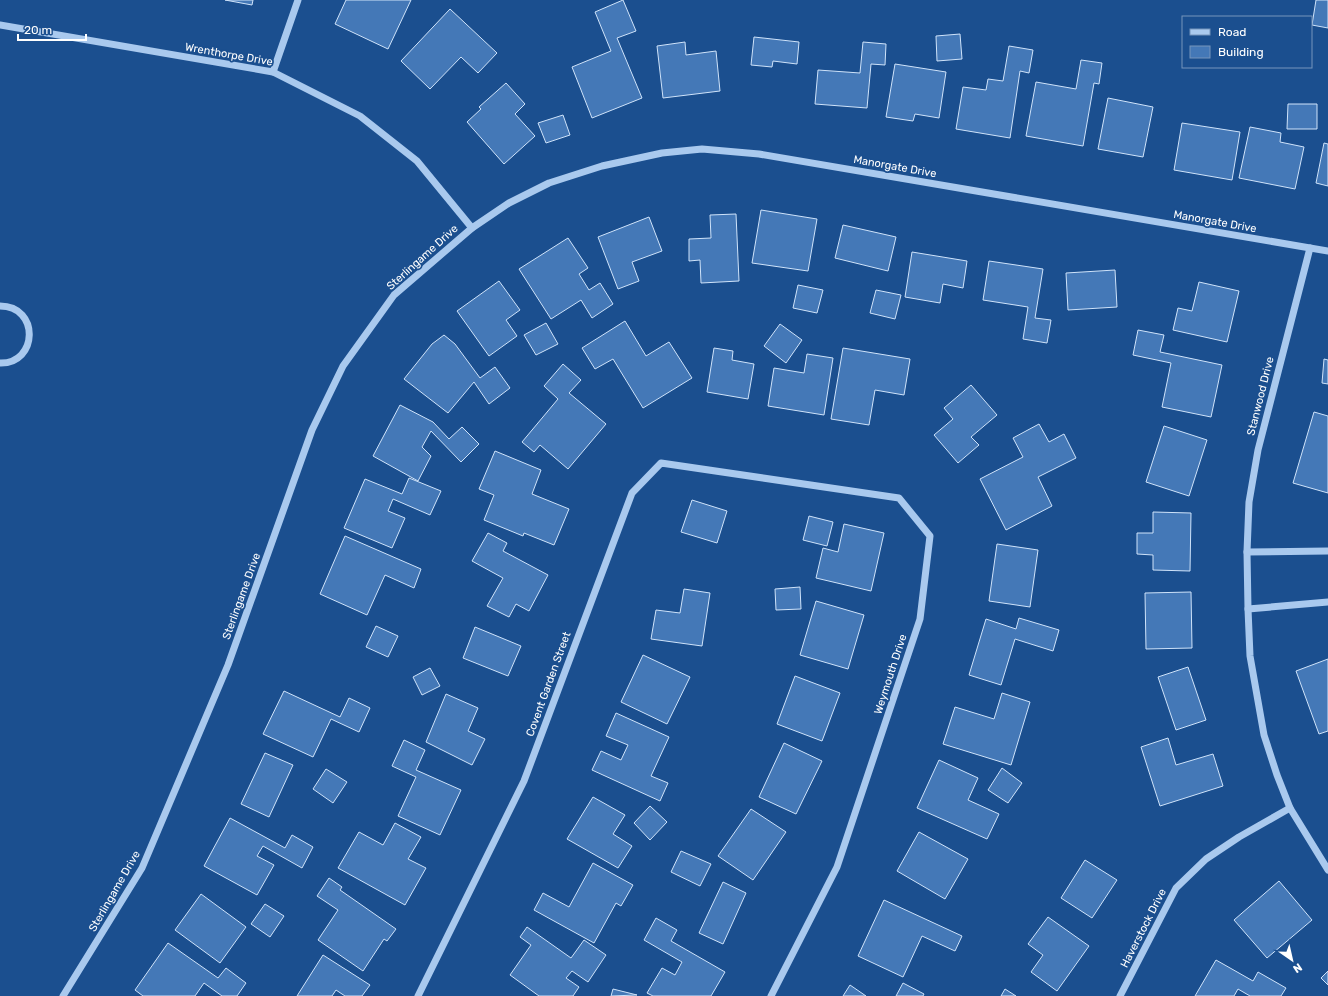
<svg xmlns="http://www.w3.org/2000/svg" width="1328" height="996" viewBox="0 0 1328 996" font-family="Rubik,sans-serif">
	<rect width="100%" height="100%" fill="#1b4f8f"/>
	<g fill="#4478b7" stroke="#cfe3fa">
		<polygon points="225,0 253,0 252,5"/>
		<polygon points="346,0 411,0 388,49 335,24"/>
		<polygon points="623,0 636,31 617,38 642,98 592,118 572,67 611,51 595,12"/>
		<polygon points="1316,0 1328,0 1328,28 1312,25"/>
		<polygon points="450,9 497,53 478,73 461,57 430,89 401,61"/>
		<polygon points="960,34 962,59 937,61 936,36"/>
		<polygon points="754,37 799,42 797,64 773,61 772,67 751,65"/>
		<polygon points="685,42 686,55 716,51 720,91 663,98 657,46"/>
		<polygon points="863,42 886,44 885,65 871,64 867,108 815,104 818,70 860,73"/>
		<polygon points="1009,46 1033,50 1029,73 1020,71 1010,138 956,129 963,87 986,90 988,79 1003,81"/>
		<polygon points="1081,60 1102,63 1099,84 1094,83 1083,146 1026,136 1036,82 1076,89"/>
		<polygon points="895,64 946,72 939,118 915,114 913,121 886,117"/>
		<polygon points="506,83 525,104 515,114 535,136 504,164 467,122 481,109 479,107"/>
		<polygon points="1108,98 1153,107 1143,157 1098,149"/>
		<polygon points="1288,104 1317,104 1317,129 1287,129"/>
		<polygon points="563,115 570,135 546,143 538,123"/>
		<polygon points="1182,123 1240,132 1232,180 1174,170"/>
		<polygon points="1250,127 1281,133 1280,142 1304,147 1295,189 1239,178"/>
		<polygon points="1324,143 1328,144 1328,186 1316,183"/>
		<polygon points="761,210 817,219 808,271 752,263"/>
		<polygon points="736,214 739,281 701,283 700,260 689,261 689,239 711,238 710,215"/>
		<polygon points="649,217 662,251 632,262 639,281 618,289 598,237"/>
		<polygon points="843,225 896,237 888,271 835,258"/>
		<polygon points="568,238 588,268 579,274 589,290 600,283 613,304 592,318 581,300 551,319 519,269"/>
		<polygon points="912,252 967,261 963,288 943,284 940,303 905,297"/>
		<polygon points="989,261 1043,269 1035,318 1051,320 1047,343 1023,339 1028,307 983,300"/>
		<polygon points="1115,270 1117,307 1068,310 1066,273"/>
		<polygon points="499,281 520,310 506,320 517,336 489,356 457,311"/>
		<polygon points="1199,282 1239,291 1227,342 1173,330 1178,308 1192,311"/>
		<polygon points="798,285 823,290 817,313 793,308"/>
		<polygon points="876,290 901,295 895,319 870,313"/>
		<polygon points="625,321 646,356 669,342 692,378 643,408 613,359 595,369 582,348"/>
		<polygon points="546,323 558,344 536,355 524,335"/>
		<polygon points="780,324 802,340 786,363 764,346"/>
		<polygon points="1138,330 1164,335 1160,352 1222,365 1211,417 1162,407 1171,363 1133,355"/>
		<polygon points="444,335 455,344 480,378 495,367 510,388 489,404 474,382 448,413 404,379 432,344"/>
		<polygon points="714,348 733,351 732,360 754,364 748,399 707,392"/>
		<polygon points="843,348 910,359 904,395 875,390 869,425 831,419"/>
		<polygon points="807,354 833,358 824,415 768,406 774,368 804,373"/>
		<polygon points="1324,359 1328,360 1328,384 1322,383"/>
		<polygon points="563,364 581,380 569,393 606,424 568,469 540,445 534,452 522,442 558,399 544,386"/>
		<polygon points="971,385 997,415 971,437 979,445 958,463 934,435 953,419 944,408"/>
		<polygon points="400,405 433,422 449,439 462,427 479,444 461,462 431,431 422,447 431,456 418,481 373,456"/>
		<polygon points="1314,412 1328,416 1328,493 1293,483"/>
		<polygon points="1039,424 1049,442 1064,434 1076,458 1038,477 1052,506 1006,530 980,479 1023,457 1013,438"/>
		<polygon points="1164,426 1207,440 1189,496 1146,482"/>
		<polygon points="495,451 541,470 532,494 569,509 554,545 524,533 523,536 484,520 494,495 479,489"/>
		<polygon points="409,478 441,491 430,515 393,499 388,511 405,518 392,548 344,528 365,479 402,494"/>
		<polygon points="692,500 727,511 717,543 681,532"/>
		<polygon points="1153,512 1191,513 1190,571 1153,570 1153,555 1137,554 1137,533 1153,533"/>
		<polygon points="809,516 833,522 827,546 803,540"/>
		<polygon points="844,524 884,533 871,591 816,578 823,548 838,552"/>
		<polygon points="488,533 507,543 503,551 548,575 529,611 516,604 509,617 487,606 503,578 472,561"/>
		<polygon points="345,536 421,569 414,588 385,575 367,615 320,594"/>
		<polygon points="997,544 1038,550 1030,607 989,601"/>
		<polygon points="800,587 801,609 776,610 775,589"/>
		<polygon points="684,589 710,593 702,646 651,639 656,610 680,613"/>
		<polygon points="1191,592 1192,648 1146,649 1145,593"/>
		<polygon points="816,601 864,615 848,669 800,655"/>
		<polygon points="1019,618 1059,630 1053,651 1015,639 1001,685 969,675 986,619 1016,629"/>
		<polygon points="376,626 398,636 388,657 366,647"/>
		<polygon points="475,627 521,646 508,676 463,658"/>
		<polygon points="643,655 690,677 667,724 621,702"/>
		<polygon points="1328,659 1328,731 1319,734 1296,671"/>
		<polygon points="1188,667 1206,720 1176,730 1158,677"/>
		<polygon points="430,668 440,686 422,695 413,677"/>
		<polygon points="795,676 840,693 822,741 777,724"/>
		<polygon points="284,691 340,717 349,698 370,708 359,732 331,719 313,757 263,734"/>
		<polygon points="1002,693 1030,702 1011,765 943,744 955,707 994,719"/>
		<polygon points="446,694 478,708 468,731 485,739 472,765 426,742"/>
		<polygon points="616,713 669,737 651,776 668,783 660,801 592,770 601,751 621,760 628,745 606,736"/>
		<polygon points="1168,738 1176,765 1213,754 1223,786 1160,806 1141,747"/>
		<polygon points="404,740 425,750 416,770 461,790 440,835 398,816 416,777 392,766"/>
		<polygon points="784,743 822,761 796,814 759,797"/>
		<polygon points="265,753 293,765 269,817 241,804"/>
		<polygon points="939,760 978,778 968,800 999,814 987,839 917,808"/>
		<polygon points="1002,768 1022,783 1008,803 988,790"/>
		<polygon points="326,769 347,782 333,803 313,789"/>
		<polygon points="593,797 625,815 613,834 632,846 618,868 567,839"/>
		<polygon points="650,806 667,822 650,840 634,823"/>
		<polygon points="751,809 786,832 753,880 718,856"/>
		<polygon points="230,818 285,848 292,835 313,847 302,868 263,846 257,856 274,865 257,895 204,866"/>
		<polygon points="395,823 421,837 408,859 426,868 405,905 338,868 359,832 383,845"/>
		<polygon points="919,832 968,859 945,899 897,871"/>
		<polygon points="681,851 711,864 700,886 671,872"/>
		<polygon points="1085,860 1117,880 1092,918 1061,898"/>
		<polygon points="593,863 633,885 621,906 616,903 594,943 534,910 543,893 569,907"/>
		<polygon points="329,878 342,887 340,890 396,929 387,941 384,939 363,971 318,940 338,910 317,896"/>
		<polygon points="1279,881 1312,920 1267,958 1234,920"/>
		<polygon points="723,882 746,893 723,944 699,933"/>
		<polygon points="201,894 246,927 220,963 175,930"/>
		<polygon points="884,900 962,936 955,951 922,936 903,977 858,956"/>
		<polygon points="265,904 284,916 270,937 251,924"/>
		<polygon points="1048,917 1089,946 1057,991 1031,972 1043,955 1028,944"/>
		<polygon points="656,918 677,930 671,941 725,972 711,996 653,996 647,993 662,968 675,975 682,962 644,940"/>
		<polygon points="527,927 571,958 584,940 606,955 588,982 572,971 566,978 579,987 573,996 539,996 510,975 531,945 520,937"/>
		<polygon points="168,943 218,978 226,968 246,983 237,996 222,996 204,983 195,996 143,996 135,990"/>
		<polygon points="323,955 370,985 362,996 345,996 336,990 332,996 297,996"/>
		<polygon points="1216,960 1253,981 1258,972 1286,988 1281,996 1250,996 1238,989 1234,996 1195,996"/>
		<polygon points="1328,971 1328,985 1321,978"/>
		<polygon points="903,983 924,994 923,996 896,996"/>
		<polygon points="850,985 866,996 843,996"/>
		<polygon points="613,989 637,995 611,996"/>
		<polygon points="1005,989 1016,996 1001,996"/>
	</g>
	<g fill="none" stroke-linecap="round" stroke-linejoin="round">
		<g stroke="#a9c9ee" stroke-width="7">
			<polyline points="0,25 273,72 360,116 417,161 472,228"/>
			<polyline points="273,72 298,0"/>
			<polyline points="1310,248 1258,450 1249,502 1247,552 1248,609 1250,656 1264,735 1277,775 1290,808 1328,870"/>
			<path d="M0,306C40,306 38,364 0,363"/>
			<polyline points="1247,552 1328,551"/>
			<polyline points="1248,609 1328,602"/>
			<polyline points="63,996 142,868 228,665 312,430 343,366 394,295 472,228 509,203 549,183 602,166 662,153 702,149 759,154 1328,251"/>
			<polyline points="418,996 524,781 632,493 661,463 899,498 930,536 920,619 837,867 771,996"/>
			<polyline points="1120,996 1176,888 1206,859 1239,837 1290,808"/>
		</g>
	</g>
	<g text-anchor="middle" stroke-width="3.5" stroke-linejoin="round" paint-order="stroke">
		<g font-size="11" fill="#fff" stroke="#1b4f8f">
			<text transform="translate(229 54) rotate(10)" y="4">Wrenthorpe Drive</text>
			<text transform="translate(895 166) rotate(10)" y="4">Manorgate Drive</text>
			<text transform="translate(1215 221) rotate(10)" y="4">Manorgate Drive</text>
			<text transform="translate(422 257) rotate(-42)" y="4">Sterlingame Drive</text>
			<text transform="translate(1260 396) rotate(-76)" y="4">Stanwood Drive</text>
			<text transform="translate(241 596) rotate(-70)" y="4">Sterlingame Drive</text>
			<text transform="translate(890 674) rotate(-72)" y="4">Weymouth Drive</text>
			<text transform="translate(548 684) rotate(-70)" y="4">Covent Garden Street</text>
			<text transform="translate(114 891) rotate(-60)" y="4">Sterlingame Drive</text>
			<text transform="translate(1143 928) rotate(-63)" y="4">Haverstock Drive</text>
		</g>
	</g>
	<rect x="1182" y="16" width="130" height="52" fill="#1b4f8f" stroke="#7695bc"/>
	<rect x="1190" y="29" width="20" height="6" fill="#a9c9ee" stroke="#7695bc"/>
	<text x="1218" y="36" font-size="12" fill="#ffffff">Road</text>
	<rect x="1190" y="46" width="20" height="12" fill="#4478b7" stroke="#7695bc"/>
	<text x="1218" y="56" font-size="12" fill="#ffffff">Building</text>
	<g transform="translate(1292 960) rotate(146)" stroke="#1b4f8f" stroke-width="3" paint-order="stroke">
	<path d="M0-3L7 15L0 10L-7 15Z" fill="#ffffff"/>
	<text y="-6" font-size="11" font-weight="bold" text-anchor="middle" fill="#ffffff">N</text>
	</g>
	<path d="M18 34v6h68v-6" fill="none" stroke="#ffffff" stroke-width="2"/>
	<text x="24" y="34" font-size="12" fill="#ffffff" stroke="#1b4f8f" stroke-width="3" paint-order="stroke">20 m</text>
</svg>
